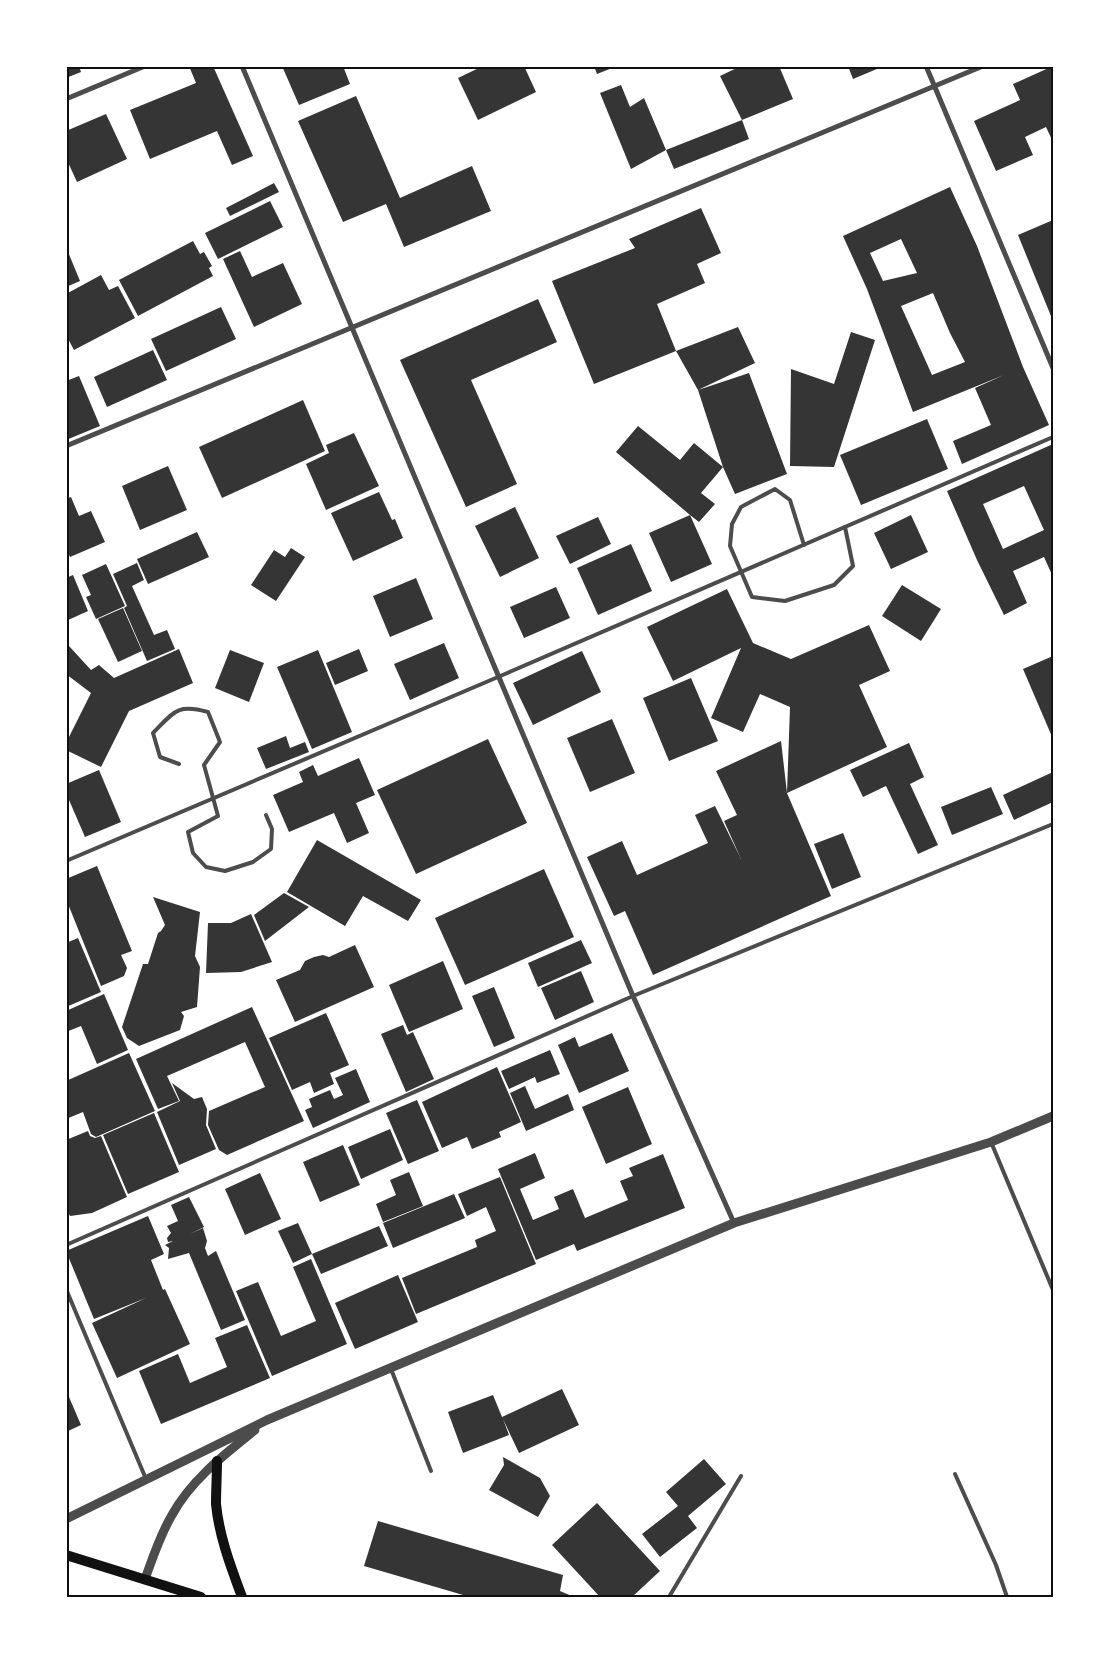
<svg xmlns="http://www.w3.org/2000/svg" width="1119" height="1663" viewBox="0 0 1119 1663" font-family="'Open Sans',sans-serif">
	<rect width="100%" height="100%" fill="#fff"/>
	<g fill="#353535" fill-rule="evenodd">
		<polygon points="66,66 79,66 81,72 66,78"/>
		<polygon points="189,66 213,66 253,156 232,165 217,131 150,159 130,110 196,83"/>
		<polygon points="282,66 343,66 350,84 299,105"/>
		<polygon points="483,66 524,66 536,92 478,120 458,78"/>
		<polygon points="594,66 617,66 597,74"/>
		<polygon points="741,66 779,66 793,99 742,120 720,76"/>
		<polygon points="848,66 884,66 853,79"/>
		<polygon points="1053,66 1053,142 1046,127 1025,137 1033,155 996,171 974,121 1020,100 1013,84"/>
		<polygon points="621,85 630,107 644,98 666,150 631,169 600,93"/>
		<polygon points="356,96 400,198 472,166 491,211 404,247 386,204 343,222 298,121"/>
		<polygon points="106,114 127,159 77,182 66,158 66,131"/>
		<polygon points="742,120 749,139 674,169 666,150"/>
		<polygon points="274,183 279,192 230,216 226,208"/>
		<path d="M950,187L977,246L1023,367L1049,425L962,464L953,441L991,425L975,388L1004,375L913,412L867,289L843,236ZM901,239L917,273L883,281L870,253ZM933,293L950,333L965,362L932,375L901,306Z"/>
		<polygon points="270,201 283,227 218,259 205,233"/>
		<polygon points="701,208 721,253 697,264 705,283 657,304 676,351 738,327 755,363 698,390 749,373 787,474 735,494 723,467 701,493 715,504 699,522 690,515 712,564 671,582 649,533 690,515 616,452 638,426 680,460 694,443 723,467 698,390 676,351 594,384 552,281 635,248 629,239"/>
		<polygon points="1053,220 1053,321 1018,235"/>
		<polygon points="193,241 200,254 204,252 212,266 209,268 213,276 138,316 119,280"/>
		<polygon points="66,247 80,281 66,287"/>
		<polygon points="240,251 252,277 283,263 302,304 254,327 223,259"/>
		<polygon points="101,275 109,290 118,286 135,318 74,350 66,335 66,294"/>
		<polygon points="538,299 557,342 471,380 517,484 466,507 400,360"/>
		<polygon points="221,307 236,339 166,371 151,339"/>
		<polygon points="851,332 875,340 834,467 790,466 791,369 834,384"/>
		<polygon points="153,350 167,380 107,407 94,377"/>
		<polygon points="79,376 100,426 66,440 66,381"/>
		<polygon points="303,400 325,451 222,498 199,447"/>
		<polygon points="927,419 948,469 861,505 840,455"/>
		<polygon points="354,433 379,486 326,510 306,464 329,453 326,445"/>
		<path d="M1053,444V577L1044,557L1013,571L1027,603L1004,615L977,560L947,491ZM1024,486L1044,530L1003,549L983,504Z"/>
		<polygon points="168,466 187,510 140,530 122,486"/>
		<polygon points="379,492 392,520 395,519 403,538 353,561 331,513"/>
		<polygon points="71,497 79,516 91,511 105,542 70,557 66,549 66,499"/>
		<polygon points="515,507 539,558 500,577 475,526"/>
		<polygon points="911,515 928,552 891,569 874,533"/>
		<polygon points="598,517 611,544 570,564 556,536"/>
		<polygon points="197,532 209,557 148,584 137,559"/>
		<polygon points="631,544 652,591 598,615 577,568"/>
		<polygon points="291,548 305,557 276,601 251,585 274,550 285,557"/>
		<polygon points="137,563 144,580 132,586 154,635 167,630 175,649 147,661 124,608 127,606 113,574"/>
		<polygon points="106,564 125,606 96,619 86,597 91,595 82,575"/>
		<polygon points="73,575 88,611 66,621 66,578"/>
		<polygon points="416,578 433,619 390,637 373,596"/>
		<polygon points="902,585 941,609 921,641 882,616"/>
		<polygon points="556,587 570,618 524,638 510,607"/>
		<polygon points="727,589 753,643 791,659 869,625 890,671 859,685 887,747 787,793 831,896 653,975 625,911 614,916 587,857 622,841 637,875 708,843 695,815 715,806 741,859 724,821 737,815 716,771 781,741 787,793 790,707 760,694 743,732 711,718 741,648 673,681 647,627"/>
		<polygon points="123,608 142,651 118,662 98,619"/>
		<polygon points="444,643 459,678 410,700 394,664"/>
		<polygon points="69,646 91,670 99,665 114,678 179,649 193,683 129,711 101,767 66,750 66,743 91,693 66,674 66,648"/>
		<polygon points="359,649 368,671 335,685 326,663"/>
		<polygon points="230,650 264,663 249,702 215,688"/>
		<polygon points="318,650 352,732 312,749 277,667"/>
		<polygon points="582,651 601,692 533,725 513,683"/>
		<polygon points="1053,656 1053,739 1023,669"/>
		<polygon points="691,678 718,741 669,761 643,698"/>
		<polygon points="612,719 635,773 590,792 567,738"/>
		<polygon points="286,736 290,748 305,742 309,752 266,769 257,748"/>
		<polygon points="488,739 527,823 416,874 377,790"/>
		<polygon points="909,743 924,777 910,784 938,845 918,854 886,786 863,797 850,770"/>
		<polygon points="359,758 375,795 356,803 369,833 347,843 334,813 289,832 273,795 303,782 299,772 313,765 318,776"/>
		<polygon points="99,770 121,822 85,837 66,793 66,784"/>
		<polygon points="1053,772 1053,802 1014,820 1003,795"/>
		<polygon points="991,787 1003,814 952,835 941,807"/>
		<polygon points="843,833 861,877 832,889 814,844"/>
		<polygon points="317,840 421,900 408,921 363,896 345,926 287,892"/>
		<polygon points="97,866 132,951 121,955 127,968 124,976 101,986 66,899 66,879"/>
		<polygon points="544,869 574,937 465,985 435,918"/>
		<polygon points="284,893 309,907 265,941 254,915"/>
		<polygon points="153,897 200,912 195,956 200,967 197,1007 181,1012 184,1016 180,1030 139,1046 127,1038 122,1027 143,964 148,964 158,933 161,931 165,925"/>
		<polygon points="251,914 272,962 241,972 206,973 208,923 231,923"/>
		<polygon points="78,938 101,992 66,1007 66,943"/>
		<polygon points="581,940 592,963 538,987 528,963"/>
		<polygon points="355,945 374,987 295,1022 276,980 300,970 305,961 314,957 323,955 329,957"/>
		<polygon points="443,961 463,1009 409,1032 389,985"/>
		<polygon points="581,971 594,1002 555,1020 541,988"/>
		<polygon points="494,987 515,1038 494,1047 472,996"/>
		<polygon points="104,994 128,1050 97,1064 81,1026 66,1032 66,1011"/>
		<polygon points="252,1007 304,1121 227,1155 219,1150 208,1125 209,1111 265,1087 245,1042 167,1076 179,1101 158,1109 136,1059"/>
		<polygon points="326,1013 349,1065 330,1073 334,1084 314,1093 310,1082 292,1090 269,1038"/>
		<polygon points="403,1025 407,1035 413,1032 434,1079 406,1092 381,1034"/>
		<polygon points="612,1033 629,1071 579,1093 558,1045 575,1037 579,1047"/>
		<polygon points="550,1050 560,1074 537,1083 535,1077 509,1089 501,1071"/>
		<polygon points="129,1053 155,1111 96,1137 91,1134 83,1112 66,1119 66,1081"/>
		<polygon points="497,1067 521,1122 499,1132 501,1137 472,1149 467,1137 442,1148 422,1102"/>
		<polygon points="356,1069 370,1102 313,1128 305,1110 312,1107 309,1099 330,1090 334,1099 343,1095 335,1078"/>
		<polygon points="172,1083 194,1099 202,1097 207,1109 206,1125 216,1149 179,1165 157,1112 180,1101"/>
		<polygon points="525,1086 535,1109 568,1094 574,1110 526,1131 510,1093"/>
		<polygon points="628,1087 652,1144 606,1164 582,1107"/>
		<polygon points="417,1100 439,1151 408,1164 386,1113"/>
		<polygon points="154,1113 179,1172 128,1194 103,1135"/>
		<polygon points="390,1129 403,1160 361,1179 348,1147"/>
		<polygon points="88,1131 90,1136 95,1138 101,1136 127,1197 92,1213 70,1216 66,1208 66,1140"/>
		<polygon points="343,1145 360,1185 320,1202 303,1162"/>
		<polygon points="535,1153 545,1178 520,1189 533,1220 559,1209 554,1197 573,1189 585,1218 628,1200 620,1181 633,1176 629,1168 663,1154 685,1208 577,1251 574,1244 536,1260 498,1169"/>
		<polygon points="409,1172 423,1206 383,1222 376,1204 396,1195 390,1180"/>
		<polygon points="260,1173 281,1219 245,1235 225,1189"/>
		<polygon points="500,1177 536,1264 416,1314 402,1278 477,1247 475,1240 496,1231 486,1207 467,1216 458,1194"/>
		<polygon points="454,1194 465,1218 393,1248 383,1223"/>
		<polygon points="189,1197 204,1227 190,1234 203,1228 207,1241 205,1248 208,1256 216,1251 245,1320 221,1330 189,1253 168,1259 169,1248 165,1245 173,1241 168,1242 167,1238 171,1233 167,1226 178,1221 171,1205"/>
		<polygon points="148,1216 164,1254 151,1260 163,1290 165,1289 190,1344 117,1378 92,1323 146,1298 94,1319 66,1251"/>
		<polygon points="298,1223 312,1254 293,1263 278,1231"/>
		<polygon points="379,1226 388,1246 321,1274 312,1254"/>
		<polygon points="311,1259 347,1344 272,1376 236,1291 258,1282 281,1336 316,1321 293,1267"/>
		<polygon points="398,1275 418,1322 355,1349 335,1303"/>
		<polygon points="247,1325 270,1378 161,1424 139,1371 178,1354 190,1383 227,1367 215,1338"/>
		<polygon points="562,1389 579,1425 519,1453 503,1419 509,1435 463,1453 448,1412 493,1395 502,1417"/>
		<polygon points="66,1390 81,1425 66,1432"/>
		<polygon points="503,1457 540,1478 550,1496 538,1517 489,1490 504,1465"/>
		<polygon points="704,1459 726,1484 688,1516 697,1528 660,1557 642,1534 678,1506 666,1492"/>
		<polygon points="597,1503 660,1571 632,1597 600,1597 552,1545"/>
		<polygon points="378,1521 563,1575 560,1591 574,1597 470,1597 364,1566"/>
	</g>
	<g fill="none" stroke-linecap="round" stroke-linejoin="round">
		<g stroke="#4c4c4c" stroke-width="4">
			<polyline points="804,545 790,500 775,489 741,507 732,524 730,546 752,597 785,601 834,585 853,566 845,527"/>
			<path d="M179,764L160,757L153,733C174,712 177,703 208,712L220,742L204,765L218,816L188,832L193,853L206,867L225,871L253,862L271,849L272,829L266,815"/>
			<polyline points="66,861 498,677 1053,437"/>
			<polyline points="991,1142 1053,1290"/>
			<polyline points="66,1245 633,996 1053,824"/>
			<polyline points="66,1289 146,1479"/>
			<polyline points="391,1369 431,1471"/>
			<polyline points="955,1474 996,1565 1007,1597"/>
			<polyline points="669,1597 741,1476"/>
		</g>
		<g stroke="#4c4c4c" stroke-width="5">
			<polyline points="242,66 633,996 734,1223"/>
			<polyline points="926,66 1053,368"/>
			<polyline points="66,99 145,66"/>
			<polyline points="66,446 983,66"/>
		</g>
		<g stroke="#4c4c4c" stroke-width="9">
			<polyline points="66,1519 267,1420 734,1223 991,1142 1053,1116"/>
			<path d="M145,1579C153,1557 160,1535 172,1515C191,1480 225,1454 255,1430"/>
		</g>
		<g stroke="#111" stroke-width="10">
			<path d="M217,1461C217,1475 216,1490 216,1504C219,1536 231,1567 242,1597"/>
			<polyline points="66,1555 201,1597"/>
		</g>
	</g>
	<rect width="1119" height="1663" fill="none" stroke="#ffffff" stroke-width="135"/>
	<rect x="68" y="68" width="984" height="1528" fill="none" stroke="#111" stroke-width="2"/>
</svg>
